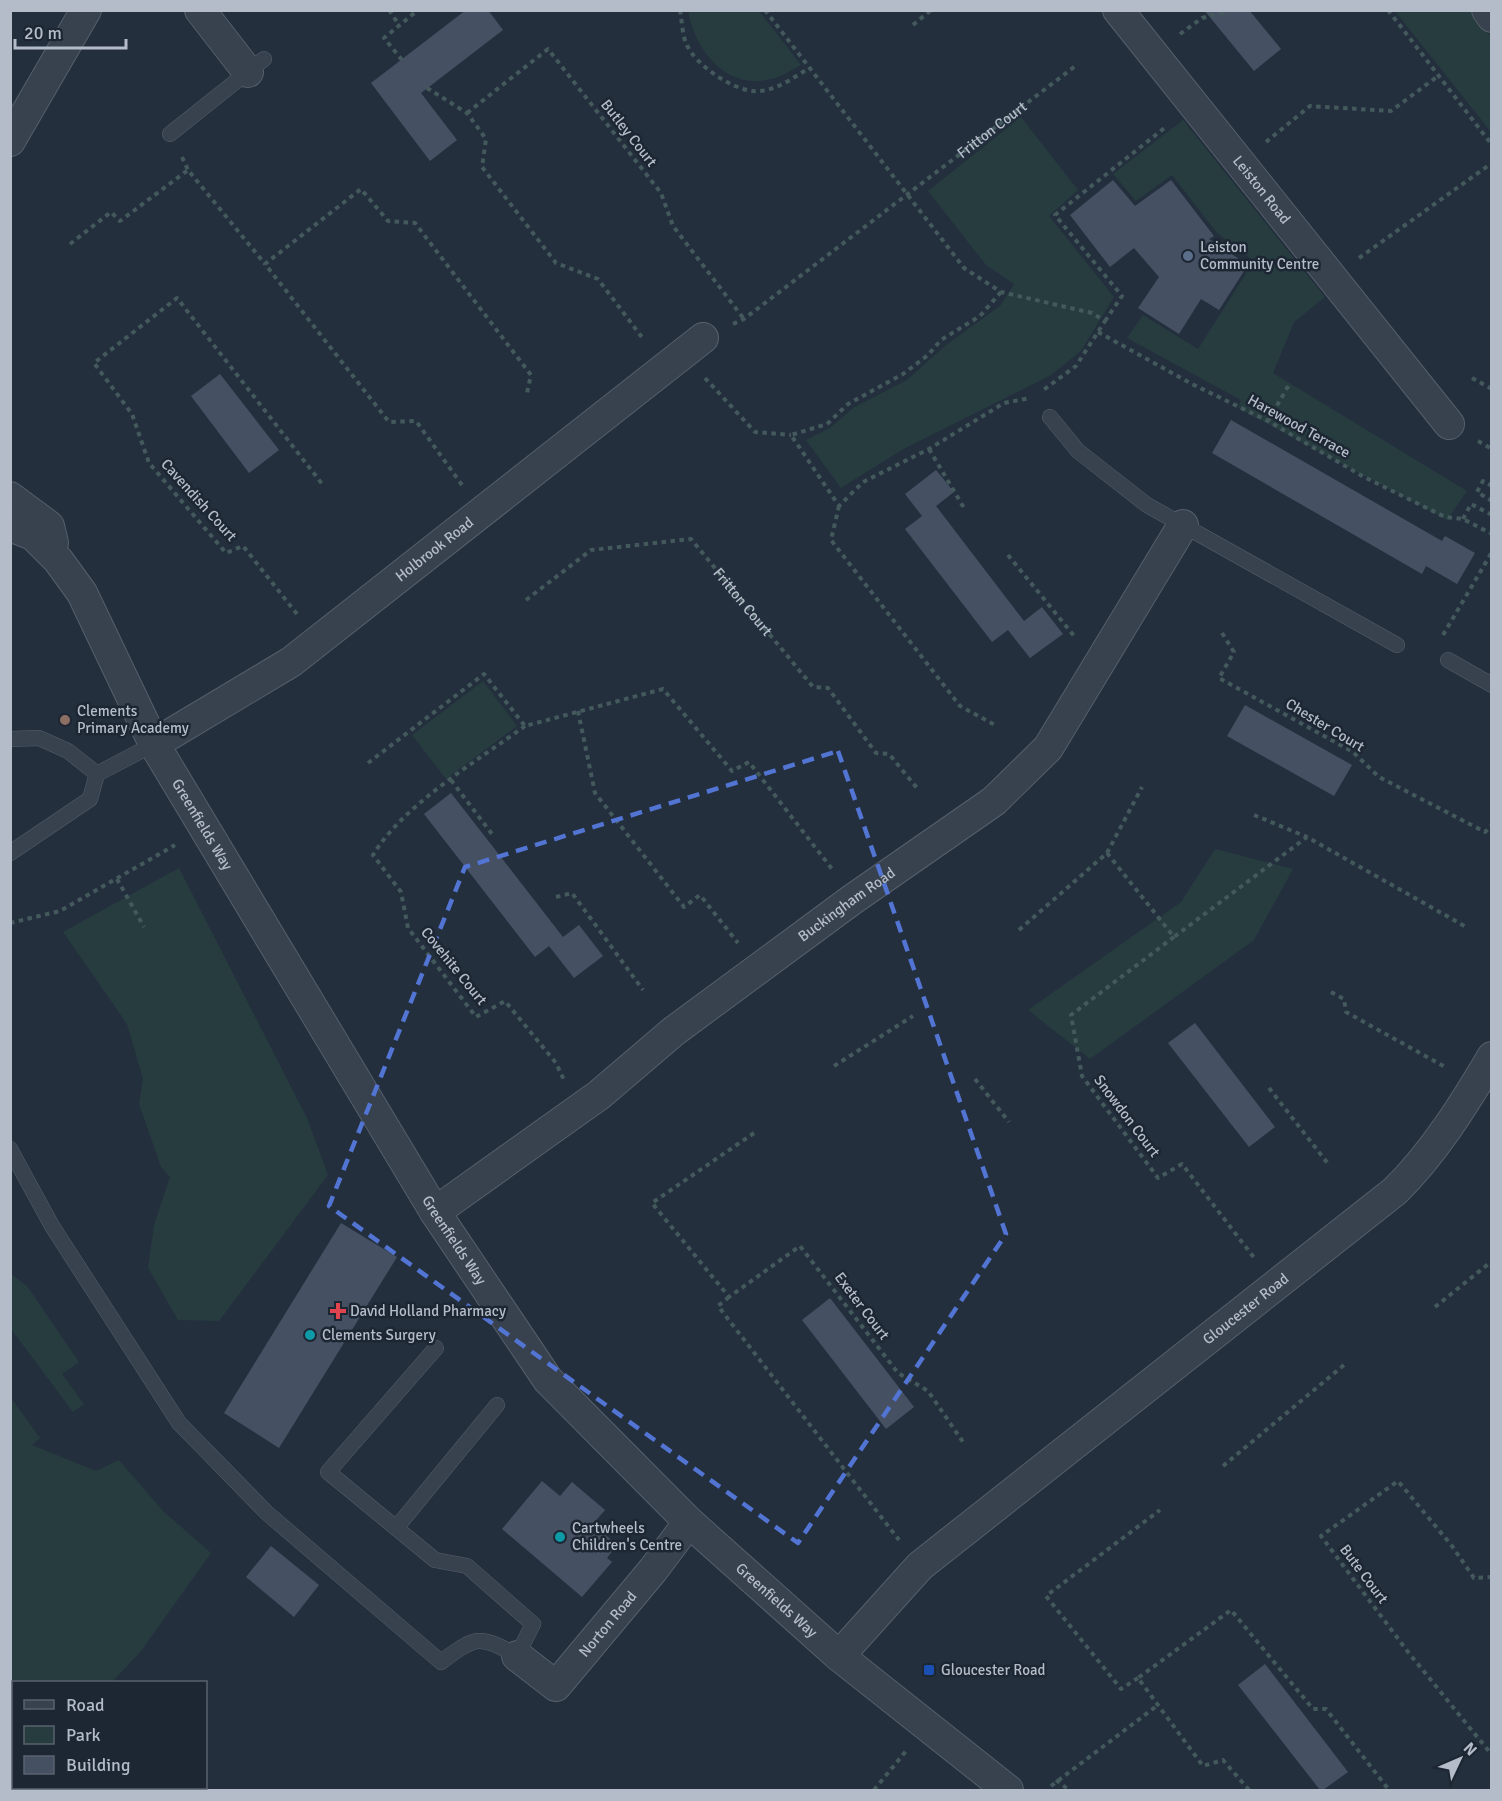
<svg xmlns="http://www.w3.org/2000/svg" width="1502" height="1801" viewBox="0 0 1502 1801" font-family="Signika,sans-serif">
	<rect width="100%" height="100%" fill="#242f3e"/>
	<g fill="#263c3f">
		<path d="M688,11H759L801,65C791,70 782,77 771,79C726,91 695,50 688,11Z"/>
		<polygon points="1395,11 1471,11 1491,37 1491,132"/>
		<polygon points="1021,117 1078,190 1049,216 1114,297 1081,351 1051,375 905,448 841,488 806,440 830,428 853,408 907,380 946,345 1000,306 1014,284 986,265 928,191"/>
		<polygon points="1183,120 1325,297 1294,322 1273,373 1467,491 1447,520 1238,408 1241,400 1127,338 1143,315 1198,349 1254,261 1217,233 1172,175 1136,201 1113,174"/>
		<polygon points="483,681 517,726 446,779 412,735"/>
		<polygon points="1215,849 1293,869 1254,940 1090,1059 1028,1010 1181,902"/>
		<polygon points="179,868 307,1118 328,1175 219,1321 178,1320 148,1268 154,1225 170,1177 161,1167 139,1104 143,1079 127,1024 63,932"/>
		<polygon points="11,1274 27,1286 79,1362 62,1374 84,1404 73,1412 11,1329"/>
		<polygon points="11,1398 40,1438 32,1445 96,1471 119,1460 164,1512 211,1553 141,1651 112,1682 14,1682 14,1788 200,1788 203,1790 11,1790"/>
	</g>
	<g fill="#455162">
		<polygon points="466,10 488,10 503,30 421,93 457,140 430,161 371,83"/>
		<polygon points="1204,10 1249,10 1281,49 1254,71"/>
		<polygon points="1113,180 1135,206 1171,180 1214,236 1209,239 1248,265 1219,310 1201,299 1179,334 1138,308 1159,277 1134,248 1110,267 1070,215"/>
		<polygon points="220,374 279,450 249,473 191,396"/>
		<polygon points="1231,420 1442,541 1445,536 1475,553 1457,584 1426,566 1422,574 1212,453"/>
		<polygon points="936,470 954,492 936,506 1024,621 1042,607 1063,634 1030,658 1008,630 992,642 905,529 922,516 905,494"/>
		<polygon points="1245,705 1352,765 1334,796 1227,736"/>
		<polygon points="451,793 563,937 579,925 603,956 574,978 549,946 535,957 424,814"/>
		<polygon points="1195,1023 1275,1127 1249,1147 1168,1043"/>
		<polygon points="341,1223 397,1257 279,1448 224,1413"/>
		<polygon points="830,1298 914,1407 886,1429 802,1320"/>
		<polygon points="542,1481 560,1496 572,1482 605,1510 593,1524 617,1545 607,1558 612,1562 582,1597 502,1529"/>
		<polygon points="271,1546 319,1585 294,1617 246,1577"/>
		<polygon points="1265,1664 1348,1772 1323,1790 1320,1790 1238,1685"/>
	</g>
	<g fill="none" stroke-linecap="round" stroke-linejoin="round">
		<defs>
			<g id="lane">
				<polyline points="170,134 264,59"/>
				<polyline points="1050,417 1078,451 1147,505 1397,645"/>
				<polyline points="1448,660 1492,685"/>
				<polyline points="10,739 39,738 68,751 97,774"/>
				<polyline points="10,853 90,799 97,774 154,744"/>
				<path d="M10,1149L52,1226L179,1423L267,1513L441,1662C476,1636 479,1634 517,1656L533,1624L467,1566L435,1560L328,1472L436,1348"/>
				<polyline points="396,1528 497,1405"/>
			</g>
			<g id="street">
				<polyline points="200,10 248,72"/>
				<path id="s3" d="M1118,10L1449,424"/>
				<polyline points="1487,10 1492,17"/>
				<polyline points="10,141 86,10"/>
				<polyline points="10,497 49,526 53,543"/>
				<path id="s4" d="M10,526L33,535L58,560L82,593L154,744L435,1212L548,1380L689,1522L839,1656L1008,1790"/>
				<path id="s5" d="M154,744L291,662L703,338"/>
				<path id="s6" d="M435,1212L599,1095L674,1031L853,899L994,801L1048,748L1183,525"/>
				<path id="s7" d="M517,1656L556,1686L653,1570L689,1522"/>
				<path id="s8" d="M839,1656L920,1566L1395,1191C1433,1154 1465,1103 1492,1057"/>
			</g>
		</defs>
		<use href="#lane" stroke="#565f6c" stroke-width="16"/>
		<use href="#street" stroke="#565f6c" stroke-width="32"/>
		<g stroke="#44595c" stroke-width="4" stroke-dasharray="4.5 4.5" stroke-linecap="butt">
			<polyline points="389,10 399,25"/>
			<path d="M680,10C682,21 682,33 686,43C694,64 731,89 753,91C773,93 793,78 809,68"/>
			<polyline points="765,10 964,268 1001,292 1092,313 1105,321 1076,366 1042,391"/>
			<polyline points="972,10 974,10"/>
			<polyline points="1388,10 1492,145"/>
			<polyline points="913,25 931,10"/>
			<polyline points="1180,34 1202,18 1234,10"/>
			<polyline points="402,60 384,38 418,10"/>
			<polyline points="427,88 467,113 486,139 482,167 556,263 598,279 644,340"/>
			<polyline points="467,113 548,49 661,193 673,226 744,319"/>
			<polyline points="1266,142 1310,106 1391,111 1438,76"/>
			<polyline points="182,157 188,170"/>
			<polyline points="70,244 111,212 120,221 188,170 265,264"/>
			<polyline points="1359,258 1492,163"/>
			<polyline points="1001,292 980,316 941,340 928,355 903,374 848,404 827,424 791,435 839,506 863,482 929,449 1004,403 1030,398"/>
			<polyline points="1105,321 1122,296 1055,215 1167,126"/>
			<path id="s1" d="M733,324L744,319L1078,64"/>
			<polyline points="1098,332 1192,384 1268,421 1364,477 1445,517 1463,519 1492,534"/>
			<polyline points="705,378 755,432 791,435"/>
			<polyline points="1472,378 1492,389"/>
			<polyline points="1268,421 1290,383"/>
			<polyline points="1478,441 1492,449"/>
			<polyline points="929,449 964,508"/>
			<polyline points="462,485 416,421 389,422 265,264 361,189 388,221 415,223 531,375 527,393"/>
			<polyline points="1492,486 1483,481 1477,492 1492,501"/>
			<polyline points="839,506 831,540 960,706 995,725"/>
			<polyline points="1463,519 1471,504 1492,515"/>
			<polyline points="1008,555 1075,637"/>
			<path id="s2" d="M526,600L591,550L691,539L813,687L828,688L876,753L889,754L917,788"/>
			<polyline points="297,614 243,546 226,553 149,463 132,414 94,363 177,298 323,485"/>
			<polyline points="1222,633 1234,652 1219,678 1353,752 1379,777 1485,832 1492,825"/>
			<polyline points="1443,635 1492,552"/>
			<polyline points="578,711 595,793 684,907 700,895 738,943"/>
			<path d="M525,726C477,761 403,805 373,855L401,892L408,928L476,1017L505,1001L556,1063L564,1080"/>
			<polyline points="368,763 484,674 525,726 663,689 732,771 749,762 832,869"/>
			<polyline points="451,780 492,834"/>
			<polyline points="1254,815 1307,837"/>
			<polyline points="1107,853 1142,787"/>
			<polyline points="117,879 144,927"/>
			<polyline points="556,897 572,893 643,990"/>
			<polyline points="10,923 60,911 175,845"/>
			<polyline points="1019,930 1107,853 1174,937 1307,837 1468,928"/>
			<polyline points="1174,937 1071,1015 1082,1076 1158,1178 1182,1164 1255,1259"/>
			<polyline points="1331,992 1344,999 1346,1012 1447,1068"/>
			<polyline points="834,1066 913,1016"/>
			<polyline points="975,1079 1009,1122"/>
			<polyline points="1269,1088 1329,1165"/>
			<polyline points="754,1133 652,1203 729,1297 800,1246 898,1373 928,1391 963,1442"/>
			<polyline points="729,1297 718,1306 899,1540"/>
			<polyline points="1435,1307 1492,1261"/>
			<polyline points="1223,1466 1344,1365"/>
			<polyline points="1492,1577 1474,1578 1452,1546 1398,1481 1321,1536 1408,1652 1492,1755"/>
			<polyline points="1138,1678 1121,1689 1046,1596 1160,1510"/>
			<polyline points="1056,1780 1069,1790"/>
			<polyline points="1051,1786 1158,1705"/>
			<polyline points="874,1790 906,1751"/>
			<polyline points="1249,1790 1223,1760 1203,1766 1138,1678 1231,1610 1313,1709 1326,1709 1389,1790"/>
		</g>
		<use href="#lane" stroke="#38414e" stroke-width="15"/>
		<use href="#street" stroke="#38414e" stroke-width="30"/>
	</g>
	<path fill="none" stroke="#5274d3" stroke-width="4.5" stroke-dasharray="12 8" stroke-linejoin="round" d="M838,751L1006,1234L798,1543L329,1206L465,867Z"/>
	<circle fill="#5c6f8a" stroke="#1d2633" stroke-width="2" cx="1188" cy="256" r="6"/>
	<circle fill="#8d6e63" stroke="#1d2633" stroke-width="2" cx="65" cy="720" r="6"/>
	<path fill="#e0444e" stroke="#1d2633" stroke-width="2" d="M335 1302h6v6h6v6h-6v6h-6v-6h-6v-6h6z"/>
	<g fill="#0f9aa8" stroke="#1d2633" stroke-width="2">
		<circle cx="310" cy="1335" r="6"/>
		<circle cx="560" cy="1537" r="6"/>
	</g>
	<rect fill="#1a4fb4" stroke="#1d2633" stroke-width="2" x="923" y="1664" width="12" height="12" rx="3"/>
	<g text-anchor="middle" stroke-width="5" stroke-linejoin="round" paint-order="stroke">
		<g font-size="15" fill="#b4bcc9" stroke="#1d2633">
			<text dy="5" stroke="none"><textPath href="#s1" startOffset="324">Fritton Court</textPath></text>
			<text transform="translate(629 133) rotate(52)" y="5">Butley Court</text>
			<text dy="5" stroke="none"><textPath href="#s3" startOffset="230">Leiston Road</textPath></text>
			<text transform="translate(1299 426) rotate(29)" y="5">Harewood Terrace</text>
			<text transform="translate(199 500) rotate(48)" y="5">Cavendish Court</text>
			<text dy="5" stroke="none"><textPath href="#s5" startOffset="342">Holbrook Road</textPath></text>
			<text dy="5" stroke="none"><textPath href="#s2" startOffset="264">Fritton Court</textPath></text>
			<text transform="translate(1325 725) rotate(31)" y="5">Chester Court</text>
			<text dy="5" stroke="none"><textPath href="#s4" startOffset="362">Greenfields Way</textPath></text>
			<text dy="5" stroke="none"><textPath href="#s6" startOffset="514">Buckingham Road</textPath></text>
			<text transform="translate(454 966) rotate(51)" y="5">Covehite Court</text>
			<text transform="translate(1127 1116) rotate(53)" y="5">Snowdon Court</text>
			<text dy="5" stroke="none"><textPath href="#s4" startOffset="848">Greenfields Way</textPath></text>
			<text transform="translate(862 1306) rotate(53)" y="5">Exeter Court</text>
			<text dy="5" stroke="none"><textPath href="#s8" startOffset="536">Gloucester Road</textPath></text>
			<text transform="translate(1364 1574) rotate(53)" y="5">Bute Court</text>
			<text dy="5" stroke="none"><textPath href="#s4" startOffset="1334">Greenfields Way</textPath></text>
			<text dy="5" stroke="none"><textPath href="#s7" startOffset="130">Norton Road</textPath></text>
		</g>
		<g font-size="15" fill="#b4bcc9" stroke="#1d2633" text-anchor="start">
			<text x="1200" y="252">Leiston<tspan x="1200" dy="17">Community Centre</tspan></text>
			<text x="77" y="716">Clements<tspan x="77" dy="17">Primary Academy</tspan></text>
			<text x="350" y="1316">David Holland Pharmacy</text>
			<text x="322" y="1340">Clements Surgery</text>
			<text x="572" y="1533">Cartwheels<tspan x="572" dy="17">Children's Centre</tspan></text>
			<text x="941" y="1675">Gloucester Road</text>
		</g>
	</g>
	<rect width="1502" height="1801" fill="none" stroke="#b4bcc9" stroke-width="24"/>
	<rect x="12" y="1681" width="195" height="108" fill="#1d2633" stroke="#59626f" stroke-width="1.5"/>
	<rect x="24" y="1700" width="30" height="9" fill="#38414e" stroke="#59626f" stroke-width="1.5"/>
	<text x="66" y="1711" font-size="18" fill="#b4bcc9">Road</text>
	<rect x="24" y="1726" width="30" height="18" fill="#263c3f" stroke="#59626f" stroke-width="1.5"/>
	<text x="66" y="1741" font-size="18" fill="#b4bcc9">Park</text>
	<rect x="24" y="1756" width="30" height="18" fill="#455162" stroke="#59626f" stroke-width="1.5"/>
	<text x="66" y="1771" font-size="18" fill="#b4bcc9">Building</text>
	<g transform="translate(1460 1759) rotate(46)" stroke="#1d2633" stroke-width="4.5" paint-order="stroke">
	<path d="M0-4.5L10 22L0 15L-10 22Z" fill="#b4bcc9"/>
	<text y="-9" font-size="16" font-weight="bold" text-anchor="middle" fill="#b4bcc9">N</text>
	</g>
	<path d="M15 39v9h111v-9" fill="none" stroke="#b4bcc9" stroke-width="3"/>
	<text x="24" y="39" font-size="18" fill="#b4bcc9" stroke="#1d2633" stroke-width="4.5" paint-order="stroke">20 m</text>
</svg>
